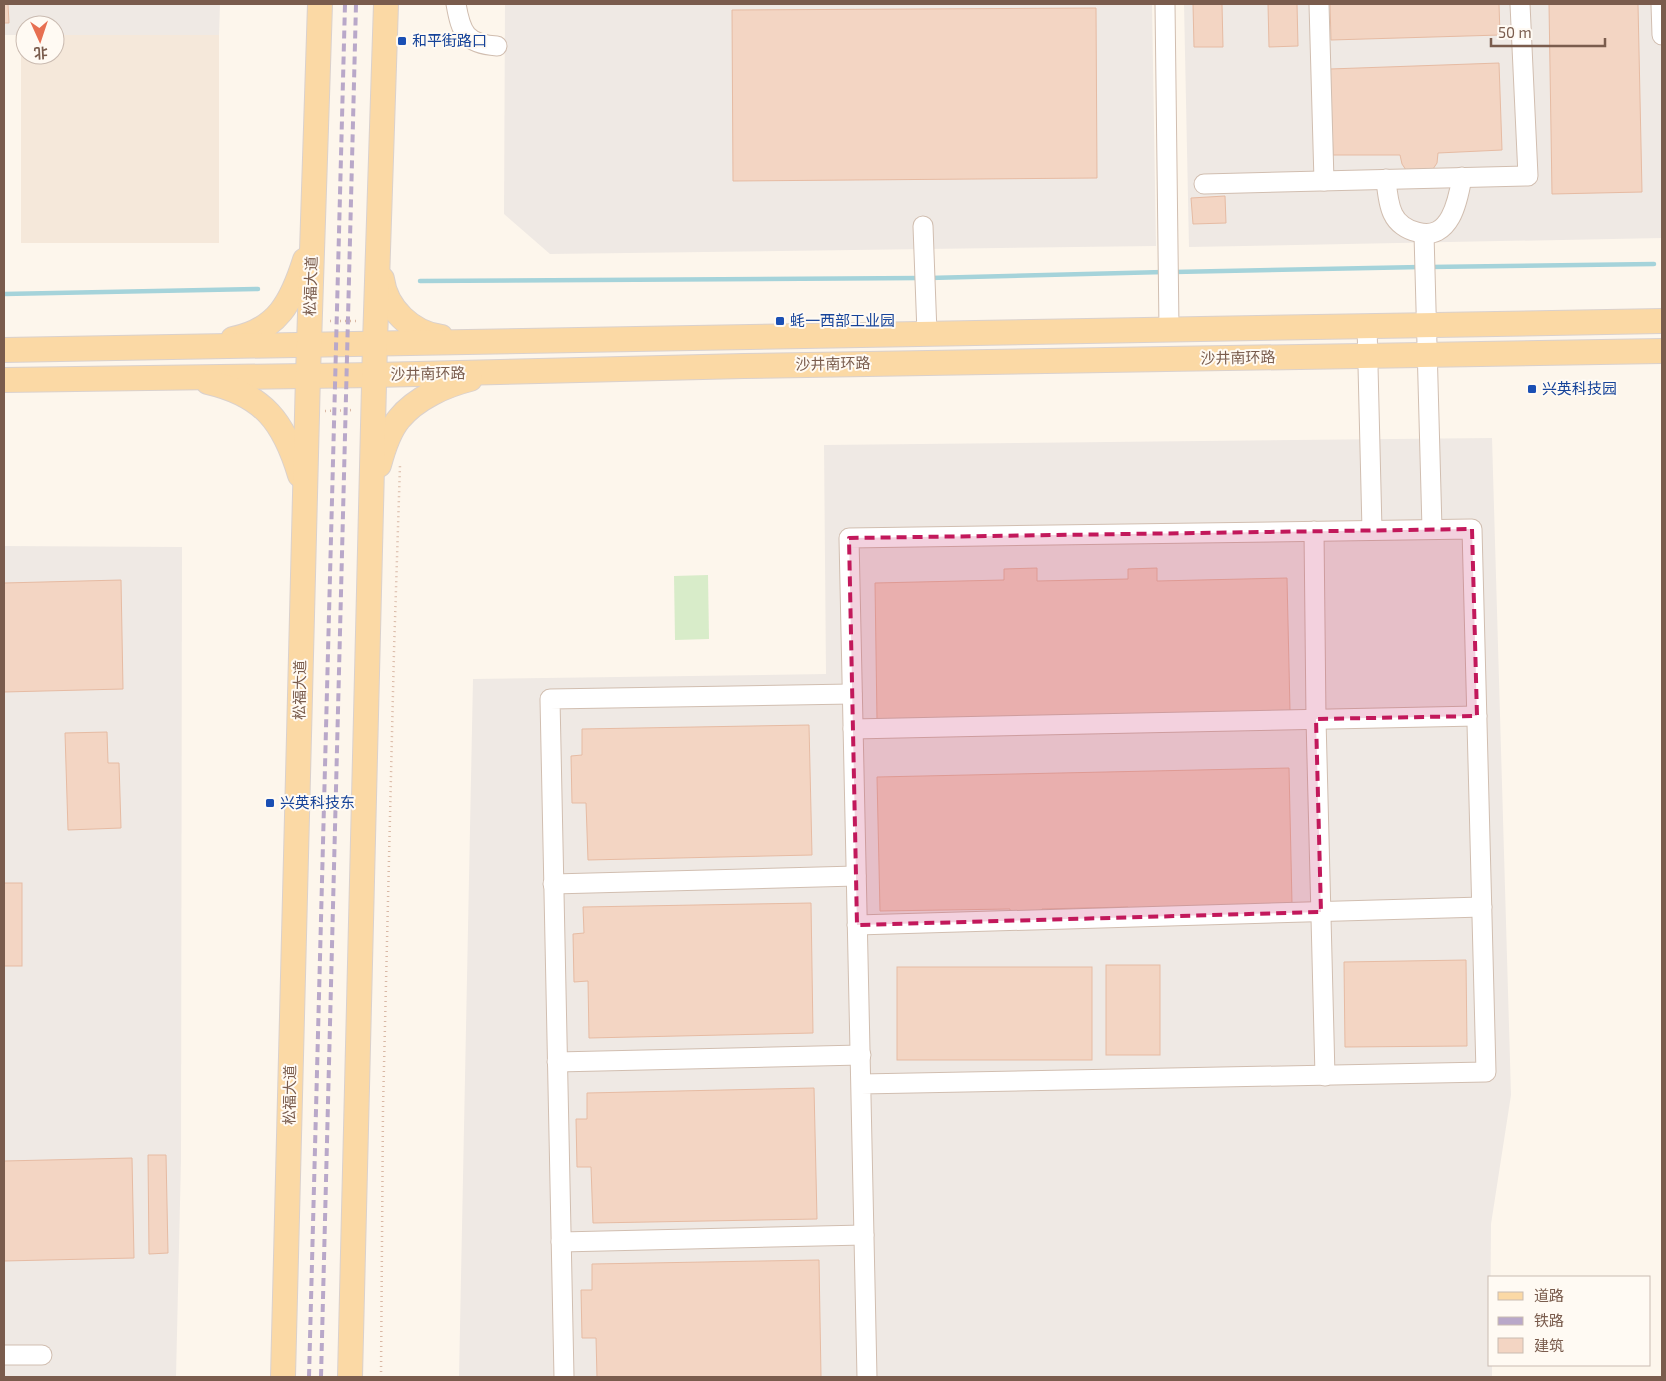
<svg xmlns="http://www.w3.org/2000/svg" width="1666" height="1381" viewBox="0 0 1666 1381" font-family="'Exo 2','Noto Sans SC',sans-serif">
	<rect width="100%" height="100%" fill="#fdf6ec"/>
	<polygon fill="#f5e8da" points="21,35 25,35 25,55 55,55 55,35 219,35 219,243 21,243"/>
	<g fill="#efe9e4">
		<polygon points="4,4 220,4 219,35 55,35 55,25 25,25 25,35 4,35"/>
		<polygon points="505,4 1152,4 1156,246 550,254 504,214"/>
		<polygon points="1184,4 1662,4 1662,238 1189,247"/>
		<polygon points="1492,438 1511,1095 1491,1224 1490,1365 1492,1365 1492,1377 459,1377 473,679 826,674 824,445"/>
		<polygon points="4,546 182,547 181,1160 176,1377 4,1377"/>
	</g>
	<polygon fill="#d8ecc9" points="708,575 709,639 675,640 674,576"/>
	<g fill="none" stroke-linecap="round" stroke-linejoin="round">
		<g stroke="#a5d3da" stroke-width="4.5">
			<polyline points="1429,267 1654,264"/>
			<polyline points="1174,272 1421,267"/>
			<polyline points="929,278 1164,272"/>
			<polyline points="420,281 921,278"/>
			<polyline points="4,294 258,289"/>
		</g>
	</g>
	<g fill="#f3d5c3" stroke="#e6bba3">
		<polygon points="4,4 8,4 9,23 4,23"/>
		<polygon points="1193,4 1222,4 1223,47 1194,47"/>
		<polygon points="1268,4 1297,4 1298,46 1269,47"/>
		<polygon points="1330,4 1499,4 1500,35 1331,40"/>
		<polygon points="1549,4 1638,4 1642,192 1552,194"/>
		<polygon points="1096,8 1097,178 733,181 732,10"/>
		<polygon points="1499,63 1502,150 1438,153 1437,163 1433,169 1406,170 1402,164 1400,155 1333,155 1330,69"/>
		<polygon points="1225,196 1226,223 1193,224 1191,198"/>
		<polygon points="1037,568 1037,581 1128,579 1128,569 1157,568 1157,581 1287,578 1290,711 877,720 875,583 1004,580 1004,569"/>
		<polygon points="121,580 123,689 4,692 4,583"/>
		<polygon points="809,725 812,855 588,860 586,803 572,803 571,756 582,755 582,729"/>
		<polygon points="107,732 108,763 119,763 121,828 68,830 65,733"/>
		<polygon points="1289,768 1292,904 1128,920 1128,907 1042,909 1042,922 1010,927 1010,909 880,911 877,777"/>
		<rect x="4" y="883" width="18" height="83"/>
		<polygon points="811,903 813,1033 589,1038 588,981 574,982 573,934 584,933 583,907"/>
		<polygon points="1466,960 1467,1046 1345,1047 1344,962"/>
		<rect x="1106" y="965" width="54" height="90"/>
		<rect x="897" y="967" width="195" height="93"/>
		<polygon points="814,1088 817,1219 593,1223 591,1167 577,1167 576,1119 587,1119 587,1093"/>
		<polygon points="148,1155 166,1155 168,1253 149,1254"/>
		<polygon points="132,1158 134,1258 4,1261 4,1161"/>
		<polygon points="819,1260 821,1377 597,1377 596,1338 582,1338 581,1290 592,1290 592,1264"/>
	</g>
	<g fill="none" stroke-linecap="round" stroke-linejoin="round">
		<defs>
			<g id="minor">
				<path d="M456,4C461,33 466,44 497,46"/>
				<polyline points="1165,4 1169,328"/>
				<polyline points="1319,4 1324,181"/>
				<polyline points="1661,4 1662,35"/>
				<path d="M1386,179C1387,190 1388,204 1393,214C1397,223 1407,230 1417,232C1450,242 1458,201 1462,177"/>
				<polyline points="1204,184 1528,176 1520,4"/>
				<polyline points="923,226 927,333"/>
				<polyline points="1424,234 1432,529"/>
				<polyline points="1367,325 1372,530"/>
				<polyline points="1314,531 1316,719 1325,1076"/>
				<polyline points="853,729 1477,716"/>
				<polyline points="553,884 856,876"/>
				<polyline points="857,925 1482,907"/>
				<polyline points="557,1062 861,1055"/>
				<polyline points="861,1084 1486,1072 1472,529 849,538 867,1377"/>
				<polyline points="561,1242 864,1235"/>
				<polyline points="4,1355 42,1355"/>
				<polyline points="564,1377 550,699 852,694"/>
			</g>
			<g id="major">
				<path d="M382,279C386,309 412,333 441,337"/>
				<path d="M233,339C278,330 292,301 305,260"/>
				<polyline points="4,350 1662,321"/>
				<polyline points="4,380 375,375 744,366 1662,351"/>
				<path d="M208,382C264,395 284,422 300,475"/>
				<path d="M379,465C383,450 389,431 399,419C416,398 446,385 470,379"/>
				<polyline points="283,1377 308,375 320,4"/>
				<polyline points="350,1377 375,343 386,4"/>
			</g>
		</defs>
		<use href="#minor" stroke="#d1beb0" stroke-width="21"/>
		<use href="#major" stroke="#dad1cd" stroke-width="26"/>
		<g stroke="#d9b8a5" stroke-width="2.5" stroke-dasharray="1 4" stroke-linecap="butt">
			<polyline points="330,321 357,321"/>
			<polyline points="325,411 354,410"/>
			<polyline points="381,1377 383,1108 394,651 400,465"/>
		</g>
		<use href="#minor" stroke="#fff" stroke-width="19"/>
		<use href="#major" stroke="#fbd9a5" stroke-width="24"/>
		<g stroke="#b9a8c9" stroke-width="4" stroke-dasharray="8 5" stroke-linecap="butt">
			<polyline points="309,1377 345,4"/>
			<polyline points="321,1377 356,4"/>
		</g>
	</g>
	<path fill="#c2185b" fill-opacity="0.2" stroke="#c2185b" stroke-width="4" stroke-dasharray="10 6" stroke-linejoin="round" d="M1472,529L1477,716L1316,719L1321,912L857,925L849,538Z"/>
	<g fill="#1a4fb4" stroke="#fffaf3" stroke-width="2">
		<rect x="397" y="36" width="10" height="10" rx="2.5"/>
		<rect x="775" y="316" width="10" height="10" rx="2.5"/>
		<rect x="1527" y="384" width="10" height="10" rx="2.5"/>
		<rect x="265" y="798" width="10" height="10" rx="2.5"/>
	</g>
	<g text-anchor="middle" stroke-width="4" stroke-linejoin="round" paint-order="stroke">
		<g font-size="15" fill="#164399" stroke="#fffaf3" text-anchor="start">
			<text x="412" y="46">和平街路口</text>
			<text x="790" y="326">蚝一西部工业园</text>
			<text x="1542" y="394">兴英科技园</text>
			<text x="280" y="808">兴英科技东</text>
		</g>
		<g font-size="15" fill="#7a5c4d" stroke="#fffaf3">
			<text transform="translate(311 286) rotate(-88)" y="5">松福大道</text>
			<text transform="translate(1238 358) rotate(-1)" y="5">沙井南环路</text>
			<text transform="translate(833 364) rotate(-1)" y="5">沙井南环路</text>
			<text transform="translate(428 374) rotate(-1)" y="5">沙井南环路</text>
			<text transform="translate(300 690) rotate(-89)" y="5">松福大道</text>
			<text transform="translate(290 1095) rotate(-89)" y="5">松福大道</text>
		</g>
	</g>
	<rect width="1666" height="1381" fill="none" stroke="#7a5c4d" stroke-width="10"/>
	<rect x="1488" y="1276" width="162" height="90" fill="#fffaf3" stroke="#cabbb1"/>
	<rect x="1498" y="1292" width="25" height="8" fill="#fbd9a5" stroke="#cabbb1"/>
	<text x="1534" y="1301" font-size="15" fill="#7a5c4d">道路</text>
	<rect x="1498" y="1317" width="25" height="8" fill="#b9a8c9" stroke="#cabbb1"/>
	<text x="1534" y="1326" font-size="15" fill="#7a5c4d">铁路</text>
	<rect x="1498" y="1338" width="25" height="15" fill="#f3d5c3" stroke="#cabbb1"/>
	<text x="1534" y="1351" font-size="15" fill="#7a5c4d">建筑</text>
	<g transform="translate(40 40) rotate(177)"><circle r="24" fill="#fffaf3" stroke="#cabbb1"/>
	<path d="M0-4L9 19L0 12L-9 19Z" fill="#e76f51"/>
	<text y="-8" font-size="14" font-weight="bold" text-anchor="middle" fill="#7a5c4d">北</text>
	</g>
	<path d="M1491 38v8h114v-8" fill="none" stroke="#7a5c4d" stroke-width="2.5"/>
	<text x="1498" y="38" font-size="15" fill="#7a5c4d" stroke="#fffaf3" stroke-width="4" paint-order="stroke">50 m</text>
</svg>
